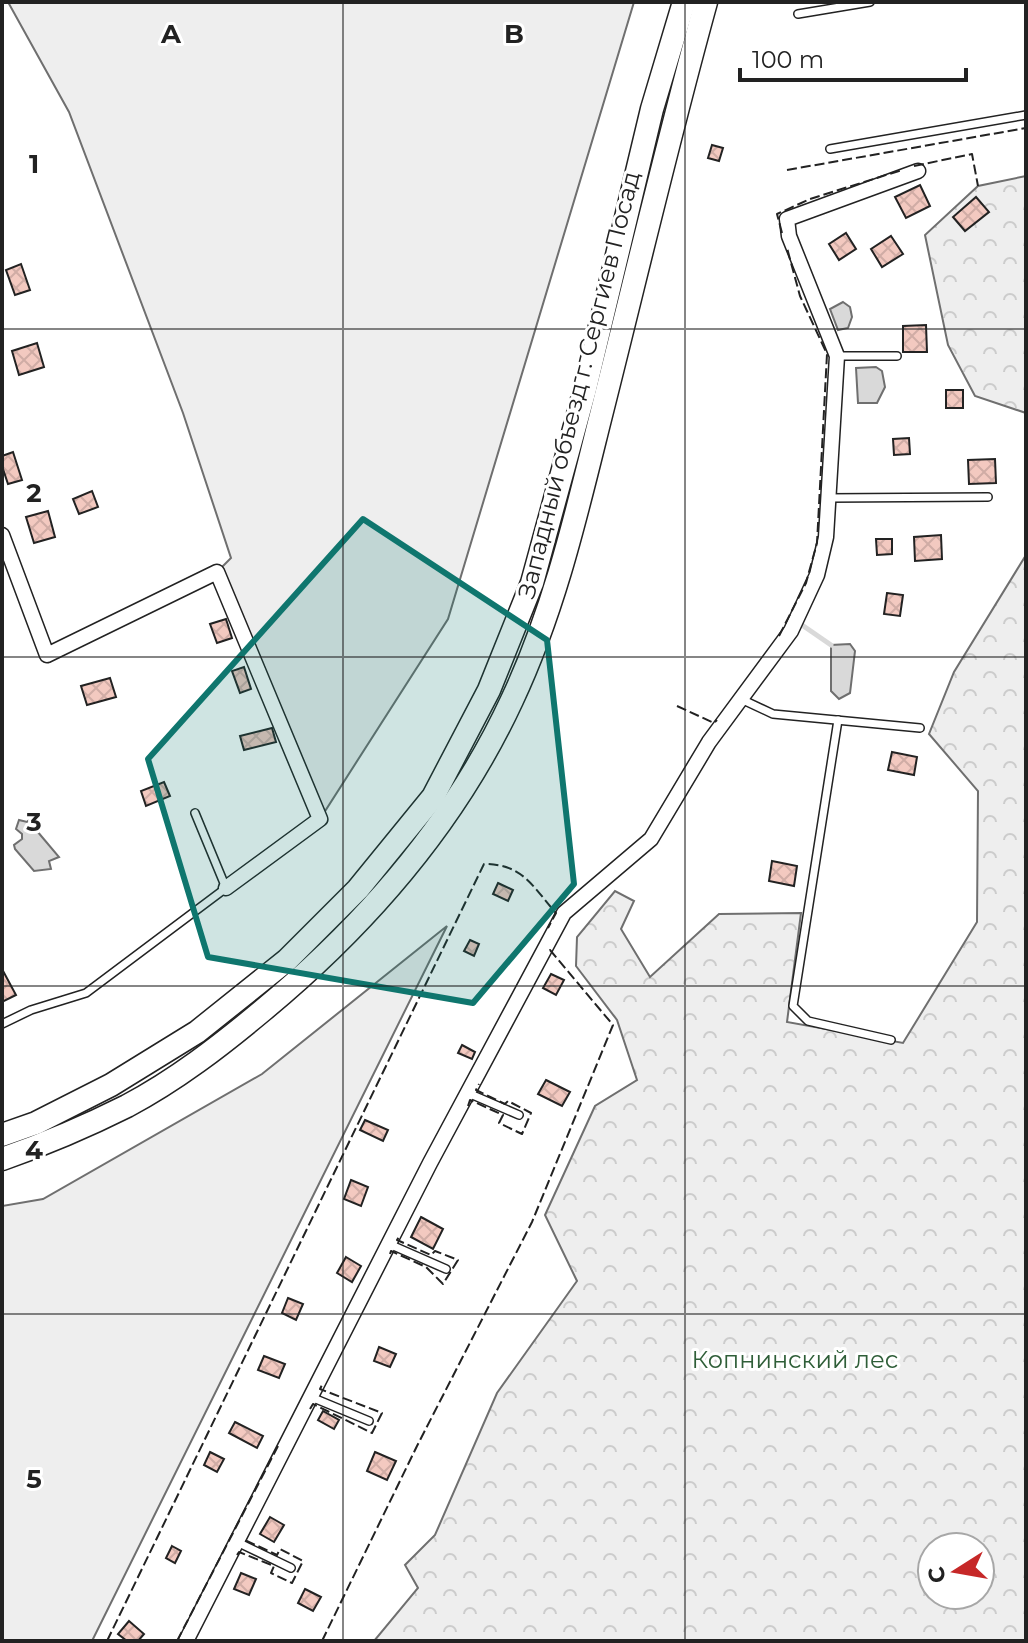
<svg xmlns="http://www.w3.org/2000/svg" width="1028" height="1643" viewBox="0 0 1028 1643" font-family="Montserrat,sans-serif">
	<defs>
		<pattern id="forest-crowns" width="20" height="18" patternUnits="userSpaceOnUse" patternTransform="scale(2)"><rect width="20" height="18" fill="#eee"/><path d="M2 6a3 3 0 1 1 6 0M12 15a3 3 0 1 1 6 0" fill="none" stroke="#ccc"/></pattern>
		<pattern id="building-cross-hatch" width="8" height="8" patternUnits="userSpaceOnUse" patternTransform="scale(2)"><rect width="8" height="8" fill="#f3c9c0"/><path d="M0 0l8 8M0 8l8-8" fill="none" stroke="#d0aca5"/></pattern>
	</defs>
	<rect width="100%" height="100%" fill="#fff"/>
	<g fill="#eee" stroke="#6f6f6f" stroke-width="2">
		<polygon points="8,2 634,2 448,619 320,819 217,572 231,558 183,413 69,112"/>
		<polygon points="447,926 92,1641 2,1641 2,1206 43,1199 262,1074"/>
	</g>
	<g fill="url(#forest-crowns)" stroke="#6f6f6f" stroke-width="2" fill-rule="evenodd">
		<polygon points="1026,176 1026,413 975,396 948,345 925,235 978,186"/>
		<path d="M1026,555V1641H374L418,1588L405,1565L435,1535L497,1393L577,1281L545,1215L595,1106L637,1080L617,1020L576,966L577,937L615,891L634,901L621,929L650,977L719,914L801,913L787,1022L903,1043L977,922L978,791L929,734L954,672ZM932,1547H980V1595H932Z"/>
	</g>
	<g fill="#d9d9d9" stroke="#6f6f6f" stroke-width="2">
		<polygon points="843,302 850,307 852,317 848,328 838,330 830,309"/>
		<polygon points="876,367 882,371 885,387 877,403 858,403 856,368"/>
		<polygon points="850,644 855,651 850,693 839,699 831,691 831,645"/>
		<polygon points="31,818 36,819 37,831 59,857 49,861 51,869 34,871 15,849 14,845 22,839 22,834 16,829 19,820 27,822"/>
	</g>
	<g fill="none" stroke-linecap="round" stroke-linejoin="round">
		<polyline stroke="#d9d9d9" stroke-width="5" points="802,625 831,645"/>
	</g>
	<g fill="url(#building-cross-hatch)" stroke="#222" stroke-width="2">
		<polygon points="712,145 723,148 719,161 708,158"/>
		<polygon points="920,185 930,206 906,218 895,197"/>
		<polygon points="976,197 989,212 965,231 953,217"/>
		<polygon points="846,233 856,249 839,260 829,244"/>
		<polygon points="891,236 903,254 882,267 871,249"/>
		<polygon points="21,264 30,290 15,295 6,270"/>
		<polygon points="926,325 927,352 903,352 903,326"/>
		<polygon points="37,343 44,367 19,375 12,351"/>
		<rect x="946" y="390" width="17" height="18"/>
		<polygon points="909,438 910,454 894,455 893,439"/>
		<polygon points="13,452 22,480 8,484 2,466 2,456"/>
		<polygon points="995,459 996,483 969,484 968,460"/>
		<polygon points="92,491 98,507 79,514 73,499"/>
		<polygon points="48,511 55,537 34,543 26,517"/>
		<polygon points="941,535 942,559 915,561 914,537"/>
		<polygon points="876,539 892,539 892,554 877,555"/>
		<polygon points="887,593 903,595 900,616 884,614"/>
		<polygon points="226,619 232,638 217,643 210,624"/>
		<polygon points="244,667 251,689 240,693 232,671"/>
		<polygon points="110,678 116,697 87,705 81,686"/>
		<polygon points="272,728 276,742 244,750 240,736"/>
		<polygon points="892,752 917,757 914,775 888,770"/>
		<polygon points="164,782 170,796 146,806 141,791"/>
		<polygon points="772,861 797,866 794,886 769,881"/>
		<polygon points="498,883 513,890 508,901 493,894"/>
		<polygon points="470,940 479,944 474,956 464,951"/>
		<polygon points="2,969 16,995 2,1002"/>
		<polygon points="551,974 564,980 556,995 543,988"/>
		<polygon points="462,1045 475,1052 472,1059 458,1053"/>
		<polygon points="546,1080 570,1092 562,1106 538,1094"/>
		<polygon points="365,1120 388,1130 383,1141 360,1130"/>
		<polygon points="351,1180 368,1187 361,1206 344,1199"/>
		<polygon points="421,1217 443,1229 433,1249 411,1237"/>
		<polygon points="346,1257 361,1266 352,1282 337,1273"/>
		<polygon points="288,1298 303,1304 296,1320 282,1313"/>
		<polygon points="379,1347 396,1354 390,1367 374,1361"/>
		<polygon points="264,1356 285,1364 279,1378 258,1370"/>
		<polygon points="323,1411 339,1420 334,1429 318,1420"/>
		<polygon points="235,1422 263,1436 257,1448 229,1433"/>
		<polygon points="210,1452 224,1459 217,1472 204,1465"/>
		<polygon points="375,1452 396,1461 387,1480 367,1471"/>
		<polygon points="270,1517 284,1525 274,1542 260,1534"/>
		<polygon points="172,1546 181,1551 175,1563 166,1558"/>
		<polygon points="241,1573 256,1579 249,1595 234,1589"/>
		<polygon points="305,1589 321,1597 313,1611 298,1603"/>
		<polygon points="129,1621 144,1634 138,1641 127,1641 118,1634"/>
	</g>
	<g fill="none" stroke-linecap="round" stroke-linejoin="round">
		<defs>
			<g id="lane">
				<polyline points="798,14 870,2"/>
				<polyline points="830,149 1026,115"/>
				<polyline points="837,356 897,356"/>
				<polyline points="828,498 988,497"/>
				<polyline points="741,699 773,714 920,728"/>
				<polyline points="838,720 793,1006 808,1021 891,1040"/>
				<polyline points="2,1024 31,1010 86,993 226,888 195,813"/>
				<polyline points="468,1093 519,1115"/>
				<polyline points="389,1244 446,1269"/>
				<polyline points="311,1397 369,1421"/>
				<polyline points="237,1542 291,1568"/>
			</g>
			<g id="street">
				<polyline points="2,535 47,655 217,572 320,819 226,888"/>
				<polyline points="186,1641 430,1163 564,913 651,839 709,742 791,631 817,575 826,537 837,356 789,236 787,219 918,171"/>
			</g>
			<g id="primary">
				<polyline points="2,1135 36,1123 111,1085 197,1032 287,960 358,889 433,797 489,690 532,583 585,389 652,109 684,2"/>
				<path d="M2,1159C45,1144 87,1126 127,1106C176,1080 220,1046 262,1011C366,925 455,823 512,700C553,613 575,520 598,427C634,285 667,143 706,2"/>
			</g>
		</defs>
		<use href="#lane" stroke="#222" stroke-width="10"/>
		<use href="#street" stroke="#222" stroke-width="17"/>
		<use href="#primary" stroke="#222" stroke-width="25"/>
		<use href="#lane" stroke="#fff" stroke-width="7"/>
		<use href="#street" stroke="#fff" stroke-width="14"/>
		<use href="#primary" stroke="#fff" stroke-width="22"/>
		<g stroke="#222" stroke-width="2" stroke-dasharray="10 4" stroke-linecap="butt">
			<polyline points="914,166 972,154 978,186"/>
			<polyline points="787,170 1026,128"/>
			<polyline points="782,233 777,214 810,199 902,170"/>
			<polyline points="779,636 806,583 817,543 827,354 800,296 787,248"/>
			<polyline points="677,706 714,723 717,720"/>
			<polyline points="468,1106 470,1100 503,1115 499,1123 522,1134 531,1113 508,1101 505,1104 476,1090 479,1084"/>
			<polyline points="390,1254 391,1251 426,1267 443,1284 458,1260 435,1251 431,1255 397,1240 399,1237"/>
			<polyline points="310,1409 313,1404 372,1433 382,1413 320,1389 322,1385"/>
			<polyline points="237,1555 239,1552 274,1566 271,1573 292,1583 303,1561 280,1549 277,1555 245,1540 246,1537"/>
			<path d="M107,1641L484,864C523,864 532,886 556,913L548,928"/>
			<polyline points="177,1641 278,1446"/>
			<polyline points="322,1641 417,1446 532,1222 613,1025 550,950 548,953"/>
		</g>
	</g>
	<path fill="#0f766e" fill-opacity="0.2" stroke="#0f766e" stroke-width="6" stroke-linejoin="round" d="M363,519L547,640L574,884L473,1003L208,957L148,759Z"/>
	<path fill="none" stroke="#222" stroke-width="2" stroke-opacity="0.55" d="M343,2V1641M685,2V1641M2,329H1026M2,657H1026M2,986H1026M2,1314H1026"/>
	<g text-anchor="middle" stroke-width="6" stroke-linejoin="round" paint-order="stroke">
		<g font-size="24" fill="#222" stroke="#fff">
			<text transform="translate(579 385) rotate(-76)" y="8">Западный объезд г. Сергиев Посад</text>
		</g>
		<g font-size="24" fill="#2f5e38" stroke="#fff">
			<text x="795" y="1368">Копнинский лес</text>
		</g>
	</g>
	<g font-size="26" text-anchor="middle" font-weight="bold" fill="#222" stroke="#fff" stroke-width="6" stroke-linejoin="round" paint-order="stroke">
		<text x="171" y="43">A</text>
		<text x="514" y="43">B</text>
		<text x="34" y="173">1</text>
		<text x="34" y="502">2</text>
		<text x="34" y="831">3</text>
		<text x="34" y="1159">4</text>
		<text x="34" y="1488">5</text>
	</g>
	<rect width="1028" height="1643" fill="none" stroke="#222222" stroke-width="8"/>
	<g transform="translate(956 1571) rotate(259)"><circle r="38" fill="#ffffff" stroke="#a7a7a7" stroke-width="2"/>
	<path d="M0-6L14 30L0 20L-14 30Z" fill="#c62828"/>
	<text y="-12" font-size="22" font-weight="bold" text-anchor="middle" fill="#222222">С</text>
	</g>
	<path d="M740 68v12h226v-12" fill="none" stroke="#222222" stroke-width="4"/>
	<text x="752" y="68" font-size="24" fill="#222222" stroke="#ffffff" stroke-width="6" paint-order="stroke">100 m</text>
</svg>
